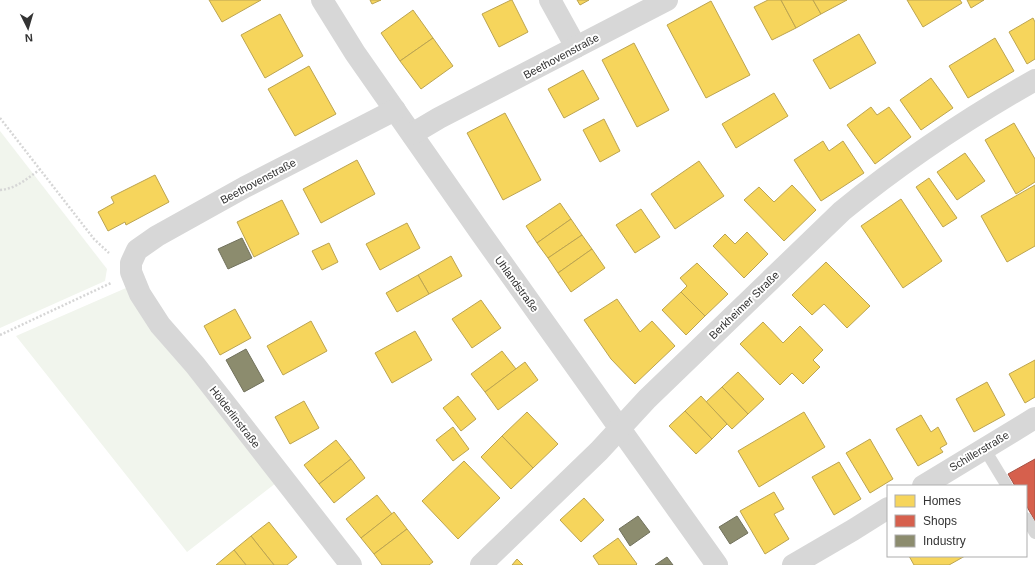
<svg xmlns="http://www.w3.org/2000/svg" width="1035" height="565" viewBox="0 0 1035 565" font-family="Arial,sans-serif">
	<rect width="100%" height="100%" fill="#fff"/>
	<g fill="#f1f5ed">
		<polygon points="0,131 107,269 105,281 0,328"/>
		<polygon points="126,288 188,370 276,483 187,552 16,336"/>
	</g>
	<g fill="#f6d55c" stroke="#bca450">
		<polygon points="209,0 261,0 222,22"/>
		<polygon points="370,0 381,0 372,4"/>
		<polygon points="511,0 512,0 528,32 499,47 482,14"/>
		<polygon points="577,0 589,0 580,5"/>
		<polygon points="768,0 781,0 796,28 772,40 754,7"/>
		<polygon points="781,0 813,0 821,14 796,28"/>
		<polygon points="813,0 847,0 821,14"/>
		<polygon points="907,0 960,0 962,3 923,27"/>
		<polygon points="967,0 984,0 971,8"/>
		<polygon points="711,1 750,75 706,98 667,25"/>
		<polygon points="413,10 433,38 400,61 381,33"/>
		<polygon points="280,14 303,56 265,78 241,35"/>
		<polygon points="1033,18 1035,22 1035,59 1027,64 1009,32"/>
		<polygon points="859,34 876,63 830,89 813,60"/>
		<polygon points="433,38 453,66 421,89 400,61"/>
		<polygon points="995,38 1014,71 968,98 949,66"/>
		<polygon points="634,43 669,110 637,127 602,60"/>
		<polygon points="309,66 336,114 295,136 268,89"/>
		<polygon points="583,70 599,99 564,118 548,89"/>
		<polygon points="931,78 953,108 921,130 900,100"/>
		<polygon points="774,93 788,116 736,148 722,124"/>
		<polygon points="871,107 877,115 889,107 911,137 875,164 847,125"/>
		<polygon points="505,113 541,180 503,200 467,133"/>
		<polygon points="604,119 620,151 600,162 583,130"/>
		<polygon points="1014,123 1035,159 1035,182 1016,194 985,140"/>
		<polygon points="823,141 829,151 843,141 864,173 821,201 794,160"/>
		<polygon points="965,153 985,181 957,200 937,172"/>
		<polygon points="357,160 375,194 321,223 303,189"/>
		<polygon points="699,161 724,196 675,229 651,194"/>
		<polygon points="155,175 169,202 126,225 125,222 108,231 98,212 114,203 111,197"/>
		<polygon points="929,178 957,218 943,227 916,187"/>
		<polygon points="792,185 816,210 784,241 744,200 759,187 774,202"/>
		<polygon points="1035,185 1035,246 1007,262 981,216"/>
		<polygon points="901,199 942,261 903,288 861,226"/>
		<polygon points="282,200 299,234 254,257 237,222"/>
		<polygon points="560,203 571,219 537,243 526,226"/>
		<polygon points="641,209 660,237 635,253 616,225"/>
		<polygon points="571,219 582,235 548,258 537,243"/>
		<polygon points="407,223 420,248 380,270 366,244"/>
		<polygon points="747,232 768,254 744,278 713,246 725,234 735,244"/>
		<polygon points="582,235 592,249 558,273 548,258"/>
		<polygon points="329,243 338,262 322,270 312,251"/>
		<polygon points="592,249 605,268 571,292 558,273"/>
		<polygon points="451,256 462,276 429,294 418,275"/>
		<polygon points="826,262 870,306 847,328 824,304 812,315 792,295"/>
		<polygon points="697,263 728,294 705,316 681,292 687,286 680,278"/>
		<polygon points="418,275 429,294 397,312 386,293"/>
		<polygon points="681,292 705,316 686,335 662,310"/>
		<polygon points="617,299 640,332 652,321 675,346 635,384 611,359 584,320"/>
		<polygon points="481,300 501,328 472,348 452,319"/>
		<polygon points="235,309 251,338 220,355 204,326"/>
		<polygon points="311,321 327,351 283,375 267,346"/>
		<polygon points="763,322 783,343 800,326 823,350 813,360 820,367 803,384 792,373 780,385 740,344"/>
		<polygon points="415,331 432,360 392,383 375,353"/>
		<polygon points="502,351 516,369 485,392 471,374"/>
		<polygon points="1035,360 1035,397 1025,403 1009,374"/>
		<polygon points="525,362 538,380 498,410 485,392"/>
		<polygon points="738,372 764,399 748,414 722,387"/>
		<polygon points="987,382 1005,415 974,432 956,399"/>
		<polygon points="722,387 748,414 732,429 706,402"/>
		<polygon points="458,396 476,419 461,431 443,408"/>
		<polygon points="701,396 727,424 712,439 685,411"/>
		<polygon points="304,401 319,428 290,444 275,417"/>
		<polygon points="685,411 712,439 696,454 669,426"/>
		<polygon points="527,412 558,444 533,468 502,436"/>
		<polygon points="804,412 825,447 759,487 738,451"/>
		<polygon points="921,415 931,432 938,427 947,444 940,448 943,452 918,466 896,429"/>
		<polygon points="453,427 469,449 453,461 436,440"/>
		<polygon points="502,436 533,468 511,489 481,457"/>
		<polygon points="870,439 893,479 870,493 846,453"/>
		<polygon points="336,440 351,459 319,484 304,465"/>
		<polygon points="351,459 365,478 334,503 319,484"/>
		<polygon points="464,461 500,498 458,539 422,501"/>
		<polygon points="839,462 861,499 834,515 812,477"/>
		<polygon points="774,492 784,509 774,514 789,539 765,554 740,511"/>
		<polygon points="377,495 392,514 361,538 346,519"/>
		<polygon points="584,498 604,520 581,542 560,520"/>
		<polygon points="394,512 407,529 374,554 361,538"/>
		<polygon points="269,522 297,557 287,565 274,565 251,536"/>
		<polygon points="407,529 433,562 429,565 382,565 374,554"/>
		<polygon points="251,536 274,565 246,565 234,550"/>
		<polygon points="618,538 637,564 636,565 599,565 593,556"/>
		<polygon points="234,550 246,565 216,565"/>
		<polygon points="909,556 965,556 949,565 914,565"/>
		<polygon points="517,559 523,565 512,565"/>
	</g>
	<polygon fill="#d6604d" stroke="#a55245" points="1035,459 1035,521 1026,505 1026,486 1015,486 1008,474"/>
	<g fill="#8c8c6e" stroke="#71715c">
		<polygon points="242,238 252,258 228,269 218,249"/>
		<polygon points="246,349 264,381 244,392 226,360"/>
		<polygon points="638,516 650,532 630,546 619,529"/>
		<polygon points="737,516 748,533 730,544 719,527"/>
		<polygon points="667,557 673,565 655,565"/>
	</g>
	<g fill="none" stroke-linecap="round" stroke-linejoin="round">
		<g stroke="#d6d6d6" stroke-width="2.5" stroke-dasharray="2 2" stroke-linecap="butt">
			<polyline points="0,118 94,239 109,253"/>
			<path d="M0,190C15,189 27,179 39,170"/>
			<polyline points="0,335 111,283"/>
		</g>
		<g stroke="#d7d7d7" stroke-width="12">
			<polyline points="984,448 1007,486"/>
			<polyline points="1026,518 1035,533"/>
		</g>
		<g stroke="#d7d7d7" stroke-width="22">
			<polyline points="322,0 355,53 480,232 717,565"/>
			<polyline points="550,0 576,47"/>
			<polyline points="412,134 439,118 667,0"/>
			<polyline points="923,486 1035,418"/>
			<polyline points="351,565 195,365 160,325 140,294 131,272 131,263 137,250 157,236 245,187 395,110"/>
			<path d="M481,565L599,451L647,399L842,211C902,162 968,118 1035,80"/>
			<polyline points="793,565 853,530 888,508"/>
		</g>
	</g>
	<g text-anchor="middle" stroke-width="4" stroke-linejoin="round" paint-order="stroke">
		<g font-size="11" fill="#333" stroke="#fff">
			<text transform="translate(561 56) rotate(-28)" y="4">Beethovenstraße</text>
			<text transform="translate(258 181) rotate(-28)" y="4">Beethovenstraße</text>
			<text transform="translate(517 284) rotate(54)" y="4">Uhlandstraße</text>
			<text transform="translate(744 305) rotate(-44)" y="4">Berkheimer Straße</text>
			<text transform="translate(235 417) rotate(52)" y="4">Hölderlinstraße</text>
			<text transform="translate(979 451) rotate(-31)" y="4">Schillerstraße</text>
		</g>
	</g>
	<rect x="887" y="485" width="140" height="72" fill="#ffffff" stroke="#adadad"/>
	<rect x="895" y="495" width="20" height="12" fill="#f6d55c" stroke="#adadad"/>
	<text x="923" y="505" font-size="12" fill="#333333">Homes</text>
	<rect x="895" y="515" width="20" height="12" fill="#d6604d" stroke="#adadad"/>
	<text x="923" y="525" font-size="12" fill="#333333">Shops</text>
	<rect x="895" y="535" width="20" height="12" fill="#8c8c6e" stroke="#adadad"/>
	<text x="923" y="545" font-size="12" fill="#333333">Industry</text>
	<g transform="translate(28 28) rotate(175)" stroke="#ffffff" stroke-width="3" paint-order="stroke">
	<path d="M0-3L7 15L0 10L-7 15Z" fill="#333333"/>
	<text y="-6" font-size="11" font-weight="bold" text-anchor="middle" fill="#333333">N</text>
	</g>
</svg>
